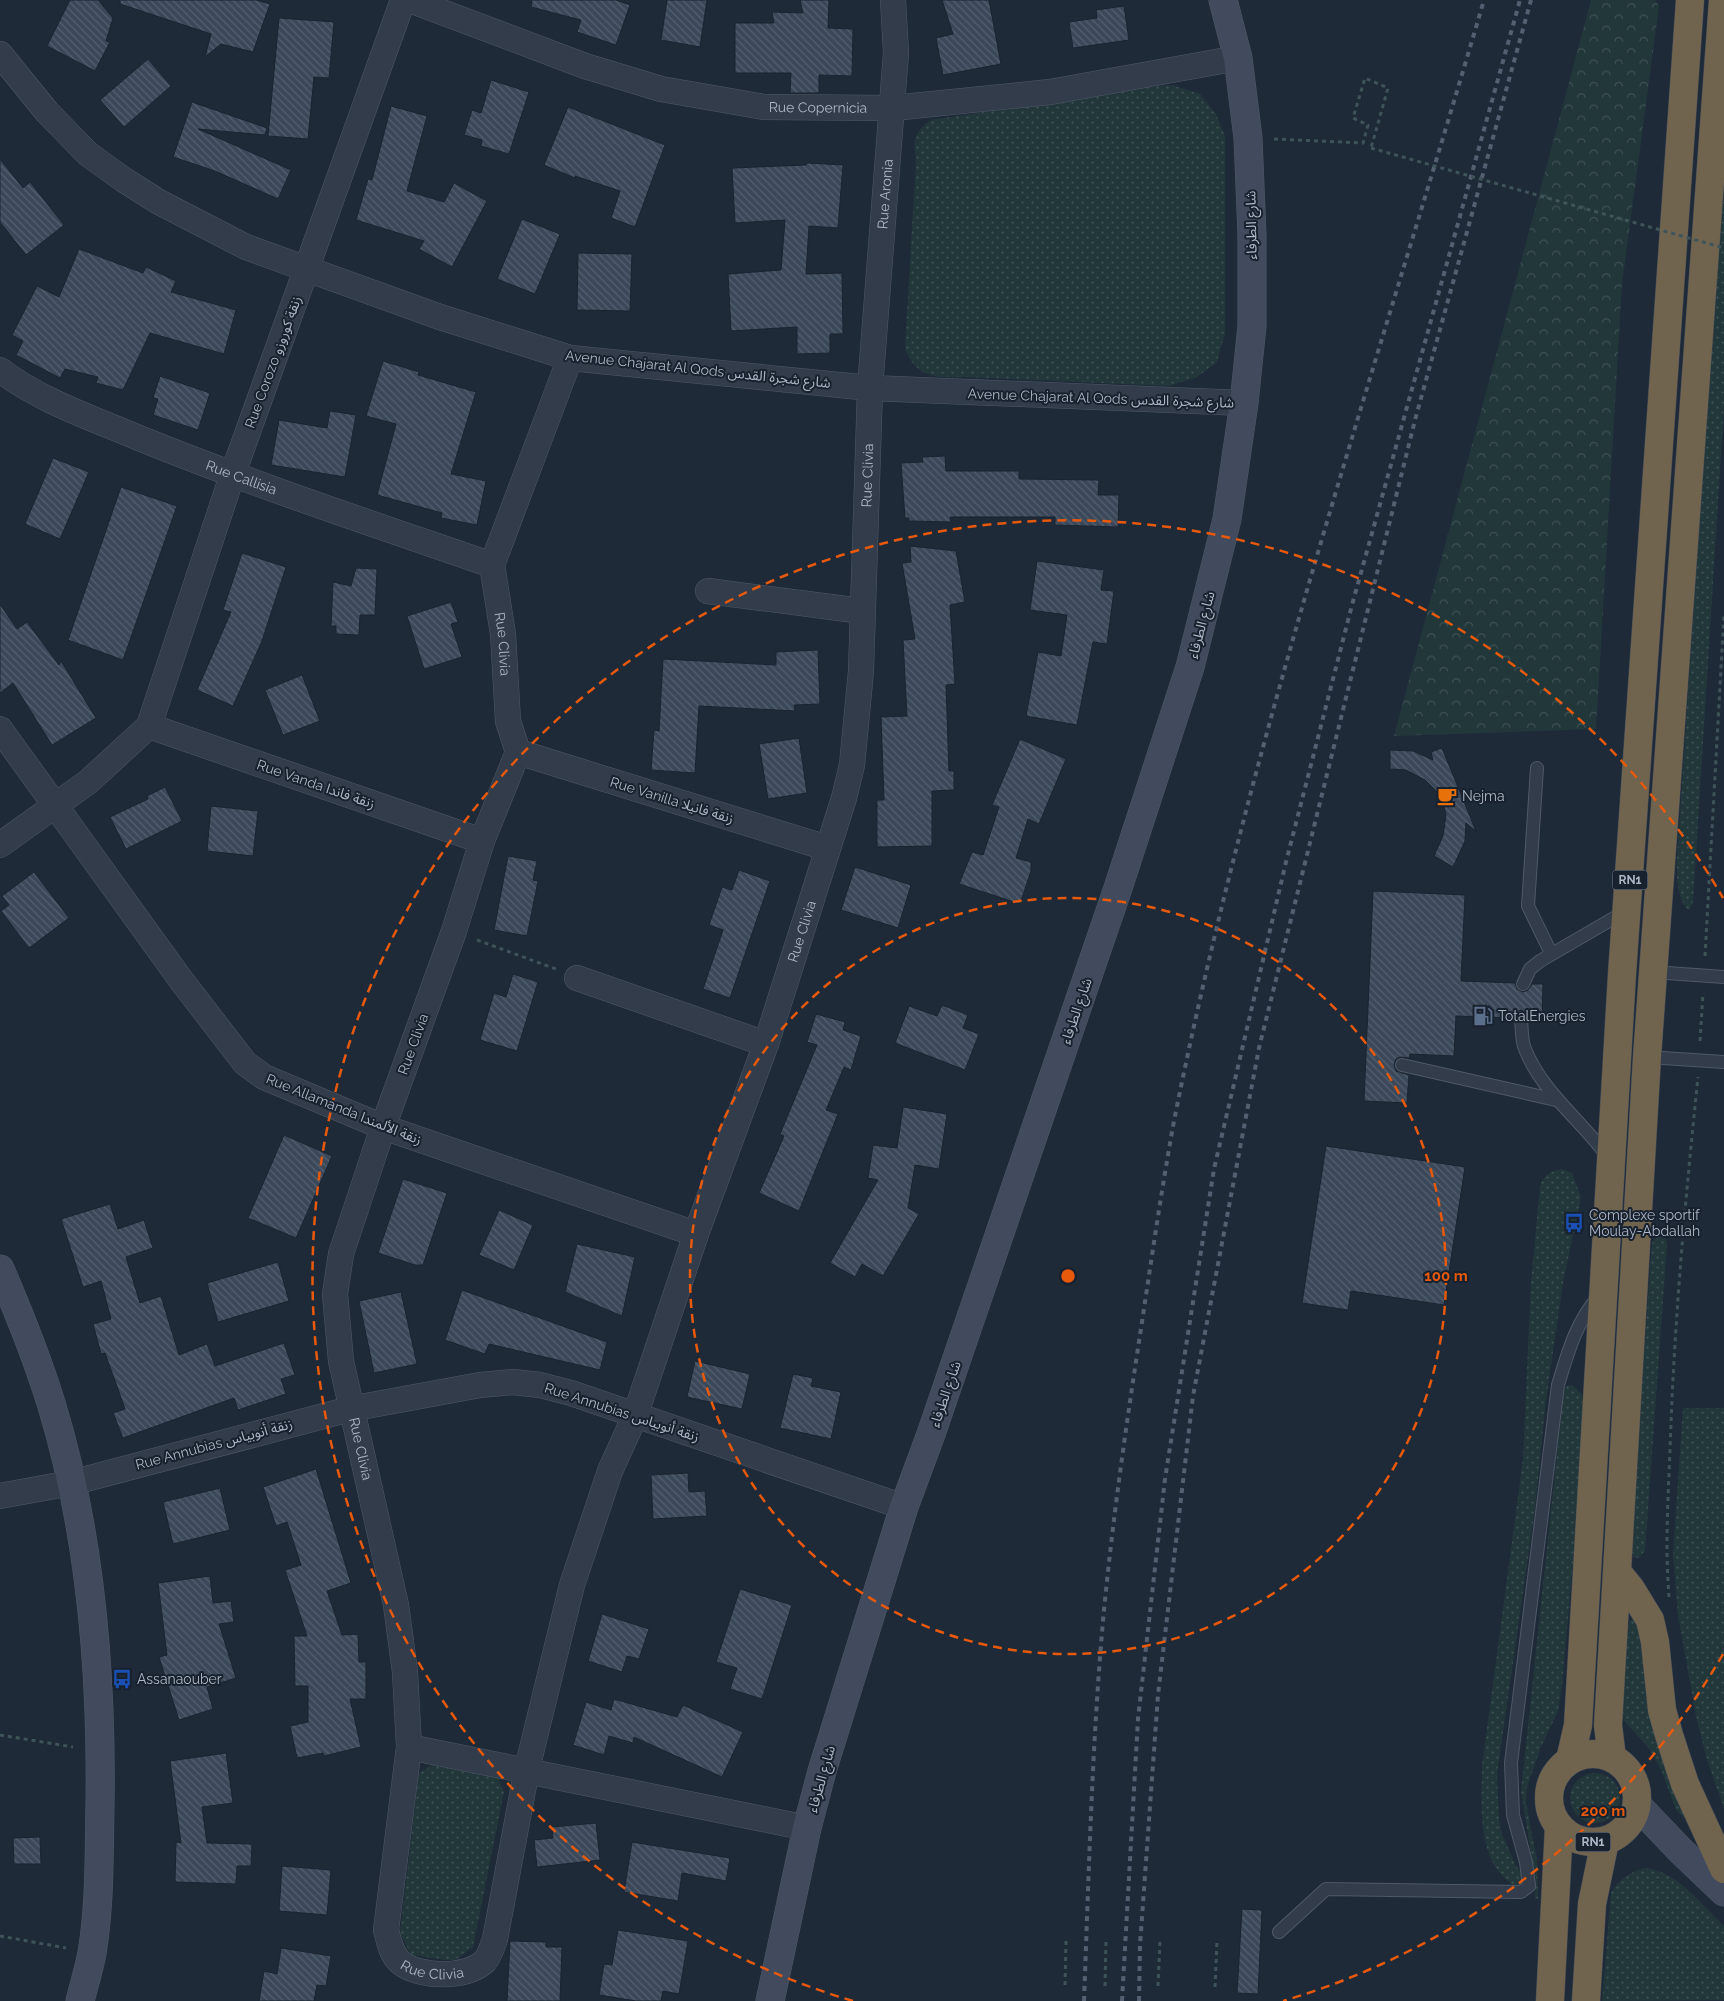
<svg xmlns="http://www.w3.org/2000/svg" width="1724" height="2001" viewBox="0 0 1724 2001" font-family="Raleway,'Noto Sans Arabic',sans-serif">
	<defs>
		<pattern id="grass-dots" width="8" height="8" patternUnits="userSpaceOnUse" patternTransform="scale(1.25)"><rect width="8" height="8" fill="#21373a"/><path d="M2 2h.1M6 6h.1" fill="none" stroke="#3f5255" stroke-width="1.8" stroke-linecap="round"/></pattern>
		<pattern id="forest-crowns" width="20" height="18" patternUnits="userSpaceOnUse" patternTransform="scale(1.25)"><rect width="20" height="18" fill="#21373a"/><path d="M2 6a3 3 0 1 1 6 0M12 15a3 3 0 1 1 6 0" fill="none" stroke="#3f5255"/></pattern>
		<pattern id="building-back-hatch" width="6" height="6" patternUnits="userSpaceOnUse" patternTransform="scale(1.25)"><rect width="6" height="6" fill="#3b4859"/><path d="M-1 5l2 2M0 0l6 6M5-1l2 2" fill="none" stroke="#55606f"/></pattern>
	</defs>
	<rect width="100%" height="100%" fill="#1f2a39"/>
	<g fill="url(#grass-dots)">
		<path d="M1172,85L1200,94L1216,114L1225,136V333L1217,362L1197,377L1169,386L966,377C937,378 916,379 905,348L916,160C913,139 914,133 931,120L1148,87Z"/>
		<path d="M1724,152V406L1693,902L1689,910C1676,900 1677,874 1677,859Z"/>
		<path d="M1562,1169L1572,1173L1581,1197L1563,1283L1546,1400L1535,1508L1497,1774L1499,1820L1502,1834L1515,1864L1525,1879L1524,1882L1517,1887C1475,1865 1482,1805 1482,1766L1523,1459L1531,1282L1540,1187C1543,1175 1550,1171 1562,1169Z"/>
		<polygon points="1657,1236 1666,1239 1667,1244 1645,1551 1638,1558 1634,1557 1630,1550 1652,1243"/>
		<polygon points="1572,1385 1582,1394 1585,1427 1562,1686 1558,1711 1541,1747 1527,1787 1526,1803 1537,1860 1538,1899 1535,1899 1534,1871 1521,1791 1563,1398 1566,1386"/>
		<polygon points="1683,1408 1724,1408 1724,1808 1707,1760 1696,1716 1678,1615 1673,1555"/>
		<polygon points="1633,1618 1637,1618 1692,1825 1676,1810 1662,1772 1649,1748 1625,1722 1621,1715 1623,1669 1629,1622"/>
		<polygon points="439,1761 496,1774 504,1792 473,1947 454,1961 411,1955 400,1933 419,1773"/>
		<circle cx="1595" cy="1798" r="25"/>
		<path d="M1645,1868C1677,1871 1701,1904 1724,1926V2000L1602,2001L1611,1893C1619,1879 1628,1873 1645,1868Z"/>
	</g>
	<polygon fill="url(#forest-crowns)" points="1591,0 1655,0 1659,6 1622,284 1596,729 1394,736"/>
	<g fill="url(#building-back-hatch)" stroke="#1a2330">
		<polygon points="70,0 98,0 113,18 106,41 110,42 95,71 47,46"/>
		<polygon points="120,0 256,0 270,4 253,52 221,44 205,57 211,34 120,4"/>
		<polygon points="532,0 616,0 630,5 616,45 577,32 581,20 531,7"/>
		<polygon points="667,0 707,0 700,47 661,40"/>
		<polygon points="800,0 829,0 828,28 853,29 852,76 819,75 819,93 790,93 791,73 735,73 735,23 774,23 772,12 803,13"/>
		<polygon points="942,0 989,0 1001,64 943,75 936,38 953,34"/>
		<polygon points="1124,6 1129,40 1073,48 1069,22 1097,18 1096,10"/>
		<polygon points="279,18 334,22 329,78 314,77 308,139 268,136"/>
		<polygon points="148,59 171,86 124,127 100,100"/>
		<polygon points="491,80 529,92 509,154 481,146 482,140 464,135 472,110 481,113"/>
		<polygon points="192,102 267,128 265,135 198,129 291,170 278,199 215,171 173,157"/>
		<polygon points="391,106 427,116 407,191 444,202 454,183 487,201 452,267 419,249 424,241 356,220 368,179 372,180"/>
		<polygon points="568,107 665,145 635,227 611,218 620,191 575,176 575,178 544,165"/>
		<polygon points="0,159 23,188 30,182 64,225 26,255 0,222"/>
		<polygon points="807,163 843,165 838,228 809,226 806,274 842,273 843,334 830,334 830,353 797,354 797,327 731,331 728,274 781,270 785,220 735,223 732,168 806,165"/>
		<polygon points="522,219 560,234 535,294 497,279"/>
		<polygon points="79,249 143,273 146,267 176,281 171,292 236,310 224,354 150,333 123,390 96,383 98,377 65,369 60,378 16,355 23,341 12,335 37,286 59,297"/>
		<polygon points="578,253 632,254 630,311 577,310"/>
		<polygon points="383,361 419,372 418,375 476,392 451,474 486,481 477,525 441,518 442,513 377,495 396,424 366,416"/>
		<polygon points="160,376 210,393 198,430 153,415 158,399 153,398"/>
		<polygon points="330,411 356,415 345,477 271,465 279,420 327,428"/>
		<polygon points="945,456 946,471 1019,471 1019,479 1099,480 1098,495 1119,495 1118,527 1055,525 1055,517 950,517 951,522 909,521 909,518 905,518 901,463 923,462 922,457"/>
		<polygon points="53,458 89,472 60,539 25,524"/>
		<polygon points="121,487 177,506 123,660 68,640"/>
		<polygon points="910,546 956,551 965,602 950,605 955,684 946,685 949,771 954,771 954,790 932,791 932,846 877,847 877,800 884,800 881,717 907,716 903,640 915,639 902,563 911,562"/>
		<polygon points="242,553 286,567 262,641 233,706 197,690 231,612 223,610"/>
		<polygon points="1037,561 1104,570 1101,590 1114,591 1107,644 1093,642 1077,725 1026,716 1038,652 1061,656 1067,615 1030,610"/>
		<polygon points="356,568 377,569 375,615 360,615 359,635 336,634 336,626 331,626 333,582 351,586"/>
		<polygon points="451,602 458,622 451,624 462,657 424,669 407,616"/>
		<polygon points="0,604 17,629 27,622 59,665 61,661 96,718 52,745 13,683 0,693"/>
		<polygon points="818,650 820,704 794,705 795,711 699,706 695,773 651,770 654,730 659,731 663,659 776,665 776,652"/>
		<polygon points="302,675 320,721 283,735 265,690"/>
		<polygon points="799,738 807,793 768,799 759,744"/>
		<polygon points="1020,739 1066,759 1039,824 1028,819 1016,858 1031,862 1031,871 1020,904 959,884 972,852 983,855 999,807 992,805"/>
		<polygon points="1442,748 1476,831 1466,823 1465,841 1453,867 1434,856 1443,836 1446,815 1442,797 1425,780 1406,770 1390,769 1390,750 1413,751 1433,760 1431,752"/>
		<polygon points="165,787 182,821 126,849 110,817 148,799 147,796"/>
		<polygon points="211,806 258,811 253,856 207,851"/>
		<polygon points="508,856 537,861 533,880 538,881 527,936 494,930"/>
		<polygon points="855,867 911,885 898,928 841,910"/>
		<polygon points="739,870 770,881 730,998 703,989 723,930 709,925 722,887 732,890"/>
		<polygon points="34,872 69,918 29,948 1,911 9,905 2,896"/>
		<polygon points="1373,891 1465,895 1461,981 1515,983 1517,989 1523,992 1528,990 1532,984 1543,984 1542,1019 1529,1019 1527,1013 1521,1010 1516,1012 1513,1018 1456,1016 1454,1056 1410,1054 1409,1058 1400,1057 1396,1059 1394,1064 1396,1071 1409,1075 1407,1103 1364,1101"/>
		<polygon points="513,974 538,982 517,1051 480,1040 494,993 506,997"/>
		<polygon points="942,1005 968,1015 963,1028 979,1034 965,1070 895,1043 909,1006 937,1016"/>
		<polygon points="816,1014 845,1022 843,1030 861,1036 851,1070 844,1067 826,1110 838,1114 799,1211 759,1193 784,1136 780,1134 817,1045 807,1042"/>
		<polygon points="903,1107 947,1114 939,1169 915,1165 908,1208 919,1214 883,1276 862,1264 855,1277 830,1263 878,1180 868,1178 873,1145 897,1148"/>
		<polygon points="284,1135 332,1156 296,1238 248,1218"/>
		<polygon points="1326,1146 1465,1167 1444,1305 1351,1291 1348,1310 1302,1303"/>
		<polygon points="403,1179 447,1193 423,1265 415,1265 378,1253"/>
		<polygon points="110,1204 118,1229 144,1220 153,1248 126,1257 140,1303 161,1296 179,1355 207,1344 215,1366 284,1343 295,1375 281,1379 286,1394 238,1410 234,1398 123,1438 113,1413 125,1409 105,1353 101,1354 93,1324 111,1319 101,1281 83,1287 61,1219"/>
		<polygon points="499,1210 533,1225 514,1270 479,1255"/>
		<polygon points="577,1244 635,1257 622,1316 565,1292"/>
		<polygon points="278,1262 289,1301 218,1322 207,1283"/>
		<polygon points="462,1290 607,1342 600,1370 489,1344 485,1354 445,1340"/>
		<polygon points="401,1292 417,1364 374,1373 359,1301"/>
		<polygon points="695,1361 750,1374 742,1409 687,1397"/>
		<polygon points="793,1374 813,1378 811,1386 841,1392 831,1439 780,1428"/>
		<polygon points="316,1469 351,1583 327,1591 342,1635 358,1634 359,1662 366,1662 366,1699 350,1699 361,1747 324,1756 323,1753 297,1758 290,1726 308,1722 308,1686 295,1686 294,1636 307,1636 285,1570 301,1565 287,1522 276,1526 263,1487"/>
		<polygon points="688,1473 689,1492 705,1491 707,1516 653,1519 651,1475"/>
		<polygon points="220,1488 230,1530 173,1544 163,1502"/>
		<polygon points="210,1576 213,1603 231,1601 234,1622 219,1624 236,1678 207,1687 213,1709 179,1720 159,1657 167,1655 158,1583"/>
		<polygon points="740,1589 792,1605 762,1699 730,1689 737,1668 716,1662"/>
		<polygon points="602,1614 649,1629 639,1659 627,1656 622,1672 588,1661"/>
		<polygon points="614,1699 677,1717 683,1705 743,1732 722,1777 634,1737 633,1743 609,1736 604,1755 573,1745 586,1702 611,1710"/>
		<polygon points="226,1753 233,1803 202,1807 207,1843 252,1844 251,1866 237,1866 236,1884 175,1882 176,1842 181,1843 170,1761"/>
		<polygon points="596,1823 600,1860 537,1867 534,1840 553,1838 552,1827"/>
		<polygon points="40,1837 41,1864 14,1864 13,1838"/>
		<polygon points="632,1842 730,1858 726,1881 682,1873 678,1901 624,1892"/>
		<polygon points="282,1866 331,1870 327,1915 279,1911"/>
		<polygon points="1242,1909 1262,1910 1258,1994 1237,1993"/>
		<polygon points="618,1930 688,1941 679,1994 663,1991 661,2001 636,2001 599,1995 604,1964 612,1965"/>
		<polygon points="510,1941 546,1942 546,1947 562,1947 560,2001 507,2001"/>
		<polygon points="281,1948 331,1956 326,1986 317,1985 314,2001 259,2001 264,1971 277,1974"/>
	</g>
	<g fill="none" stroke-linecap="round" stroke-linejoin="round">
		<defs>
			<g id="lane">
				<polyline points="1537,768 1528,906 1551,953"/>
				<polyline points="1653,972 1724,977"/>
				<polyline points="1523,984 1530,969 1540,961 1626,911"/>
				<path d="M1521,1018C1522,1028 1521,1040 1525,1049C1542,1092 1581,1120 1608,1157"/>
				<polyline points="1647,1057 1724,1062"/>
				<polyline points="1402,1065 1556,1100"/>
				<path d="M1279,1932L1326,1889L1521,1892L1529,1886L1526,1862L1513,1815L1511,1763L1558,1385C1568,1352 1576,1322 1599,1296"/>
			</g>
			<g id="street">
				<path id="s1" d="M410,0L585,66L661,89L764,107L893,108L1050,92L1238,58"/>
				<polyline points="0,54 47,112 88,154 124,180 159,202 246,247 440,317 570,358 870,388 1244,403"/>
				<path id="s2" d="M570,358L492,565L503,634L508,721L518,752L482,841L454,931L383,1127L341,1254L335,1294L341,1361L396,1605L405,1672L409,1747L386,1930C389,1941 391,1954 400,1962C419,1978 467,1979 485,1961C490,1955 492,1947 495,1939L527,1769L572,1585L610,1471L635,1416L696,1234L766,1044L844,798L852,765L861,671L870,388L896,53L893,0"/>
				<path id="s3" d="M0,370C41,401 92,418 139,438C255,485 373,524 492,565"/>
				<polyline points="708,591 862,611"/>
				<polyline points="149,726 482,841"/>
				<polyline points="0,729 181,980 245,1063 264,1077 383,1127 696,1234"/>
				<polyline points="518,752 827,848"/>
				<polyline points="0,845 88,782 149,726 232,476 403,0"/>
				<polyline points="577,978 766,1044"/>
				<polyline points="0,1496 71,1483 350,1409 480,1385 513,1382 540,1385 571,1393 904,1507"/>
				<polyline points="409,1747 807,1828"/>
			</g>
			<g id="secondary">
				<path d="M0,1269C19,1313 37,1358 51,1403C91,1533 102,1672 100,1806C99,1855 100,1905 92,1953C89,1969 84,1985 80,2001"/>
				<polyline points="1637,1805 1681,1851 1724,1892"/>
				<polyline points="770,2001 807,1828 822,1771 904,1507 931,1434 1118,888 1190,667 1227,519 1244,403 1252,326 1252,235 1248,138 1238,58 1223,0"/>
			</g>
			<g id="highway">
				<polyline points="1618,1573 1631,1589 1650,1620 1655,1642 1662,1710 1669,1735 1685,1784 1724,1869"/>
				<circle cx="1593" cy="1798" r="44"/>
				<polyline points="1612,1758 1608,1725 1647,1057 1723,0"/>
				<polyline points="1570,1760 1578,1725 1622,974 1690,0"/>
				<polyline points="1550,2001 1559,1826"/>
				<polyline points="1586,2001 1592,1904 1605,1841"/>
			</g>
		</defs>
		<use href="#lane" stroke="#505967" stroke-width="14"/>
		<use href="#street" stroke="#505967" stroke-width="26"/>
		<use href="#secondary" stroke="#505967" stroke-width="29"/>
		<use href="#highway" stroke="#3d4654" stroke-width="29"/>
		<g stroke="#3f5458" stroke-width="3" stroke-dasharray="4 4" stroke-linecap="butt">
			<polyline points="1274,139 1363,143 1368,125 1353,118 1365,78 1388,88 1371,148"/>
			<polyline points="477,940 556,969"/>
			<polyline points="1705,956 1724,614"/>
			<polyline points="1700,1041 1703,993"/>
			<path d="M1669,1597C1665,1548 1668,1499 1670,1450C1674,1325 1685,1202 1698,1077"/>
			<polyline points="0,1735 73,1747"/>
			<polyline points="0,1936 66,1948"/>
			<polyline points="1065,1985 1066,1941"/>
			<polyline points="1105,1986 1106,1940"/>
			<polyline points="1158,1986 1160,1941"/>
			<polyline points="1215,1987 1217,1941"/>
		</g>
		<use href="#lane" stroke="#333c4a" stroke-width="12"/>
		<use href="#street" stroke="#333c4a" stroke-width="25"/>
		<use href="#secondary" stroke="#414b5d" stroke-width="28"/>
		<use href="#highway" stroke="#70644f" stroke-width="28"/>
		<g stroke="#546071" stroke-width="4" stroke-dasharray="5 5" stroke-linecap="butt">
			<path d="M1084,2001C1089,1871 1092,1740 1104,1610C1113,1518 1126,1426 1140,1335C1151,1263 1161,1192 1174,1121C1250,740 1375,372 1484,0"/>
			<polyline points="1122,2001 1138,1719 1165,1479 1214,1169 1286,862 1352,605 1520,0"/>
			<polyline points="1139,2001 1140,1945 1158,1695 1193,1396 1259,1048 1415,420 1531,0"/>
		</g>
		<polyline stroke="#3f5458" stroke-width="3" stroke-dasharray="4 4" stroke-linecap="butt" points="1371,148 1724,248"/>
	</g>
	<g fill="none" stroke="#e8590c" stroke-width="2.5" stroke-dasharray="9 6">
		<circle cx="1068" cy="1276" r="378"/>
		<path d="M1723 1654A756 756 0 0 1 1283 2001M853 2001A756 756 0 1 1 1723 898"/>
	</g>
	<defs>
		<symbol id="cafe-bare" viewBox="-9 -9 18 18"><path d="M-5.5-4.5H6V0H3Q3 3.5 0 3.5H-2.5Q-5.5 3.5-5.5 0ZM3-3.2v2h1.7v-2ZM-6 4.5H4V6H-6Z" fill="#e8710a" stroke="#18212e" stroke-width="2.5" paint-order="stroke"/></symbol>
		<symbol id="fuel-bare" viewBox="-9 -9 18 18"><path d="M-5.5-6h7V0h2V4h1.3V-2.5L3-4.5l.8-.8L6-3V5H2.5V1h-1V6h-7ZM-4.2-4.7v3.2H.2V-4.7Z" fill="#5c6f8a" stroke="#18212e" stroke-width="2.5" paint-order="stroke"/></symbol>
		<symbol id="bus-bare" viewBox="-9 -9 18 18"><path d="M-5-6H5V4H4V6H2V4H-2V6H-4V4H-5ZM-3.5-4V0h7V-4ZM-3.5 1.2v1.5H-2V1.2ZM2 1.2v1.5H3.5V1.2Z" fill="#1a4fb4" stroke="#18212e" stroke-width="2.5" paint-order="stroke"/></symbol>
	</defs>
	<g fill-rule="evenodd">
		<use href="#cafe-bare" x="1433" y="782" width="28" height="28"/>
		<use href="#fuel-bare" x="1469" y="1002" width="28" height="28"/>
		<use href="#bus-bare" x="1560" y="1209" width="28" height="28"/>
		<use href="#bus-bare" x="108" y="1665" width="28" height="28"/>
	</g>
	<g text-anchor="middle" stroke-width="4" stroke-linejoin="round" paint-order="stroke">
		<g fill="#18212e" stroke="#808998" stroke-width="1">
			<rect x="1612.5" y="870.5" width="35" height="19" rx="4"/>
			<rect x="1575.5" y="1832.5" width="35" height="19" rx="4"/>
		</g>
		<g font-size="12" font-weight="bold" fill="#adb6c6">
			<text x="1630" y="884">RN1</text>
			<text x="1593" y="1846">RN1</text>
		</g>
		<g font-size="14" fill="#adb6c6" stroke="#18212e">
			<text dy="5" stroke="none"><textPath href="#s1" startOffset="425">Rue Copernicia</textPath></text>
			<text dy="5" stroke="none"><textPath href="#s2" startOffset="3580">Rue Aronia</textPath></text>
			<text transform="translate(1251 225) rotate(-91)" y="5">شارع الطرفاء</text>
			<text transform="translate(273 362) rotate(-70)" y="5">Rue Corozo زنقة كوروزو</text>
			<text transform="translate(698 369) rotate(6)" y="5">Avenue Chajarat Al Qods شارع شجرة القدس</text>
			<text transform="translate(1101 398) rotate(2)" y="5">Avenue Chajarat Al Qods شارع شجرة القدس</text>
			<text dy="5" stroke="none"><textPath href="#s2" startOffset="3298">Rue Clivia</textPath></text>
			<text dy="5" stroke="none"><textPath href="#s3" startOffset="265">Rue Callisia</textPath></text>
			<text transform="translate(1201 625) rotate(-75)" y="5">شارع الطرفاء</text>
			<text dy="5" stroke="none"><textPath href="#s2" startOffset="301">Rue Clivia</textPath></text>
			<text transform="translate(316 784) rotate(19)" y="5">Rue Vanda زنقة فاندا</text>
			<text transform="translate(672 800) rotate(17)" y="5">Rue Vanilla زنقة فانيلا</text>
			<text dy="5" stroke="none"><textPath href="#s2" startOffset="2834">Rue Clivia</textPath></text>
			<text transform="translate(1076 1011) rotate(-71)" y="5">شارع الطرفاء</text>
			<text transform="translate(413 1044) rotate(-70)" y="5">Rue Clivia</text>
			<text transform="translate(344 1109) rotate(22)" y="5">Rue Allamanda زنقة الألمندا</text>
			<text transform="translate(945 1394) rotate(-71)" y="5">شارع الطرفاء</text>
			<text transform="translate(622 1412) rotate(18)" y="5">Rue Annubias زنقة أنوبياس</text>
			<text transform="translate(214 1444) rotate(-15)" y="5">Rue Annubias زنقة أنوبياس</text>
			<text dy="5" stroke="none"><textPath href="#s2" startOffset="1141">Rue Clivia</textPath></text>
			<text transform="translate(821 1779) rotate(-74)" y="5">شارع الطرفاء</text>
			<text dy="5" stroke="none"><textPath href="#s2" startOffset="1698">Rue Clivia</textPath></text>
		</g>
		<g font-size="14" fill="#adb6c6" stroke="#18212e" text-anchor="start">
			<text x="1462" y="801">Nejma</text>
			<text x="1498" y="1021">TotalEnergies</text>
			<text x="1589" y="1220">Complexe sportif<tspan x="1589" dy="16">Moulay-Abdallah</tspan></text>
			<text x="137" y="1684">Assanaouber</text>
		</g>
	</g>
	<circle cx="1068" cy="1276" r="8" fill="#e8590c" stroke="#18212e" stroke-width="2.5"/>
	<g font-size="15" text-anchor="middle" font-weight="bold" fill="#e8590c" stroke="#18212e" stroke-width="4" stroke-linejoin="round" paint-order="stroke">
		<text x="1446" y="1281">100 m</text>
		<text x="1603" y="1816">200 m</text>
	</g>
</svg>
